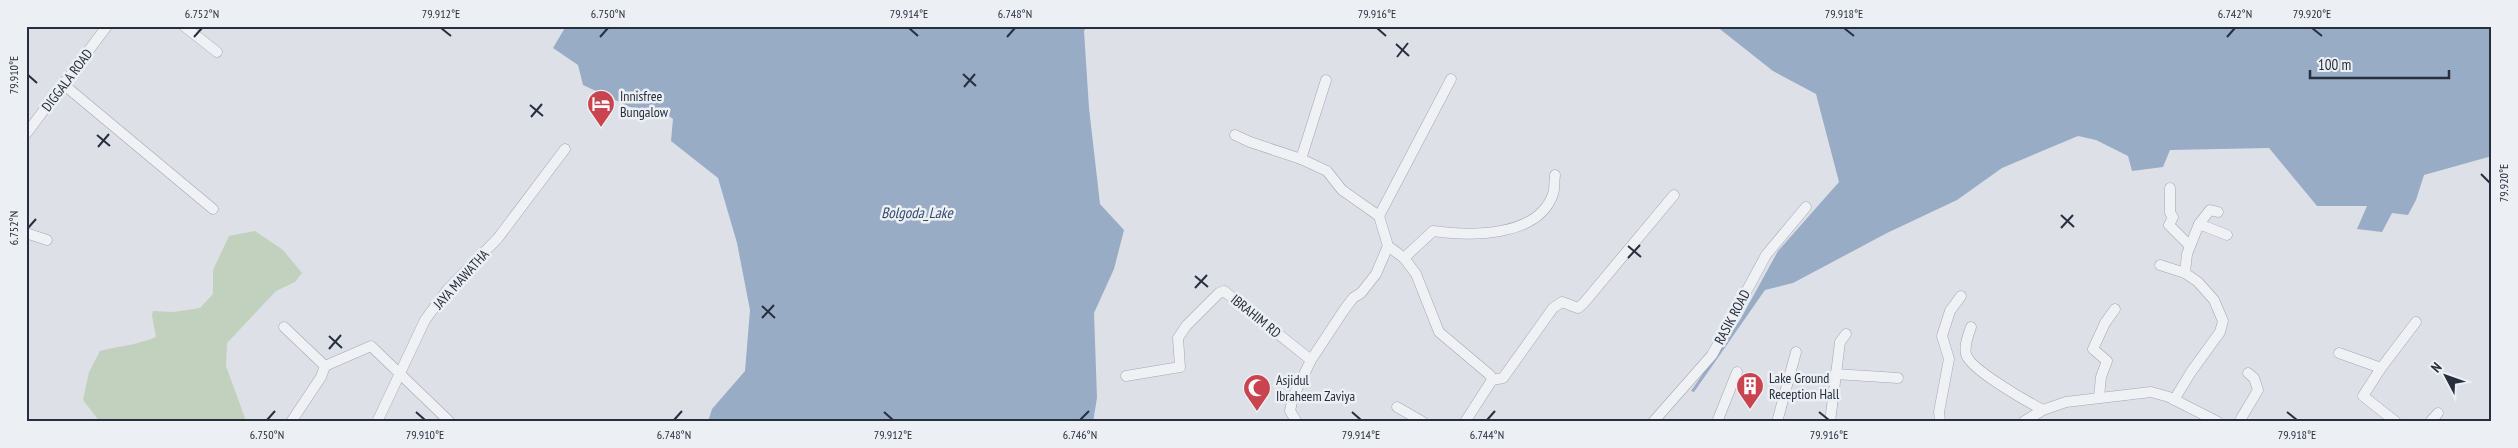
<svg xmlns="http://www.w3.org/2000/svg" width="2518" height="448" viewBox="0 0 2518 448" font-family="'PT Sans Narrow',sans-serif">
	<rect width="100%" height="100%" fill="#dde0e7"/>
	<path fill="#c2d0be" d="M255,231L283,250L302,273L295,282L276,291L227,343L226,366L246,421L100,422L83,400L89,372L100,351C119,346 137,345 156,337L152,315L153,311L174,312L200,308L213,294V270L229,236Z"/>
	<g fill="#98acc6">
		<polygon points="566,26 1087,26 1084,31 1089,108 1100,204 1124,230 1114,269 1094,313 1097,398 1093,422 708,422 712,409 745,371 750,310 737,243 718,178 671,141 673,119 661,110 643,113 583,85 578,65 553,48"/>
		<polygon points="1716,26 2492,26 2492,156 2424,175 2416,200 2408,215 2392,213 2382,232 2357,229 2367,206 2317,206 2269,148 2170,150 2163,167 2132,171 2128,156 2096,140 2078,136 2002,168 1957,200 1887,233 1793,283 1765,290 1694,392 1691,391 1740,320 1778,251 1839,182 1816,94 1773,71"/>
	</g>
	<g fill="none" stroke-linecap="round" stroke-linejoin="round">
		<defs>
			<g id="minor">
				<polyline points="184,26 217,52"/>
				<polyline points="1326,80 1301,159 1327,171 1342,190 1379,216 1388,246 1404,258 1416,274 1439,332 1490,375 1492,380 1465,422"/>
				<polyline points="63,84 213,209"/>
				<polyline points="26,134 107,26"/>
				<polyline points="1235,135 1250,142 1301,159"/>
				<polyline points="2170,188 2170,213 2173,217 2169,225 2190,246"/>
				<polyline points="1379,216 1451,79"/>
				<polyline points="2199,224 2210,210 2218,212"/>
				<polyline points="26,233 47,240"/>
				<path d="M1404,258L1433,231C1469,236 1538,238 1553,194C1555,188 1554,181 1555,175"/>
				<polyline points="2160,265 2185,273 2198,282 2214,300 2223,321 2220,332 2191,372 2174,400"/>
				<polyline points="2185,273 2187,254 2199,224 2227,235"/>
				<polyline points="284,327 325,366"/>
				<path d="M1971,327C1968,336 1964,345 1966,354C1969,369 2028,402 2043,410"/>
				<polyline points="2339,353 2381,368 2363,396 2396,422"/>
				<polyline points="2381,368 2416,322"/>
				<polyline points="1835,374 1898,378"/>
				<polyline points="1126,376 1180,367 1178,338 1186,326 1219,293 1224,291 1311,360"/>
				<polyline points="1492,380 1503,378 1553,308 1562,302 1578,308 1583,304 1674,195"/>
				<polyline points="2099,397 2101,377 2107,361 2093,349 2105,323 2115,309"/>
				<polyline points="1397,407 1423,422"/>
				<polyline points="291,422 321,377 325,366 371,346 450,422"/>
				<polyline points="377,422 425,320 448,289 498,238 565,149"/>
				<polyline points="1297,422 1290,411 1293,397 1311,360 1344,310 1353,298 1361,293 1376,274 1388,246"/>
				<polyline points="1653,422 1712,355 1766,255 1806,207"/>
				<polyline points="1717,422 1737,372"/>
				<polyline points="1777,422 1796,352"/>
				<polyline points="1830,422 1840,342 1846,334"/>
				<polyline points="1940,422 1939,412 1949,359 1942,336 1950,311 1961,296"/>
				<polyline points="2023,422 2043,410 2066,402 2151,392 2169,397 2218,422"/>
				<polyline points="2239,422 2258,390 2254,378 2248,373"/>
				<polyline points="2430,422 2438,413"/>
			</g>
		</defs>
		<use href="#minor" stroke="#a3a7b1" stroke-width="11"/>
		<use href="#minor" stroke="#f0f1f5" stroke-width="10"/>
	</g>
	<path fill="none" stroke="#272e3d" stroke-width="2" d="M441,28L451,36M909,28L918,36M1377,28L1386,36M1844,28L1854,36M2312,28L2322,36M194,37L202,28M600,37L608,28M1007,37L1015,28M2227,37L2235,28M1396,44L1409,56M1397,57L1408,43M963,74L976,86M28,75L37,83M964,87L975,74M530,105L543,116M531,117L542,104M97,135L110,146M98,147L109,134M2481,174L2490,183M2061,215L2074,227M28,228L36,219M2061,228L2073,215M1628,246L1641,257M1628,258L1640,245M1195,276L1208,287M1195,288L1207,275M762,306L775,318M762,318L774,305M329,336L342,348M329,349L341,335M416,412L425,420M884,412L893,420M1352,412L1361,420M1819,412L1829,420M2287,412L2297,420M267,420L275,411M674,420L682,411M1080,420L1089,411M1487,420L1495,411"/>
	<defs>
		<symbol id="hotel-pin" viewBox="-11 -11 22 30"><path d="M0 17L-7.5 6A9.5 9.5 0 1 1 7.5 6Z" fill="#ca4450" stroke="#eceff4"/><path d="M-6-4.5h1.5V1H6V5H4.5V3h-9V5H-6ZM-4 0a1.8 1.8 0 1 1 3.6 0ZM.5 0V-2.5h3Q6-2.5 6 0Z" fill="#fff"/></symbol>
		<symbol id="building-pin" viewBox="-11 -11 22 30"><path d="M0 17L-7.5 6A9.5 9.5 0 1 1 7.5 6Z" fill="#ca4450" stroke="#eceff4"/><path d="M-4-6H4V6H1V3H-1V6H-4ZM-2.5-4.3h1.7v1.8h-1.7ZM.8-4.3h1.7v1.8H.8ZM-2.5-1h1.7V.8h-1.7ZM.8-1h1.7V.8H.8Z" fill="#fff"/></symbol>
		<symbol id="mosque-pin" viewBox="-11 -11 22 30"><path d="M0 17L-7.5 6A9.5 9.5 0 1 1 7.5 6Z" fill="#ca4450" stroke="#eceff4"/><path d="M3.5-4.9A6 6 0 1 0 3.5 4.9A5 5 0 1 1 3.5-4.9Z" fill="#fff"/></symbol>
	</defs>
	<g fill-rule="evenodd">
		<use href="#hotel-pin" x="585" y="88" width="32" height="43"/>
		<use href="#building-pin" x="1734" y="370" width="32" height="43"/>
		<use href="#mosque-pin" x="1241" y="372" width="32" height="43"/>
	</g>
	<g text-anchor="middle" stroke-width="5" stroke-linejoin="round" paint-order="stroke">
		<g font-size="14" fill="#272e3d" stroke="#eceff4">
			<text transform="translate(67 80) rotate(-53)" y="5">DIGGALA ROAD</text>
			<text transform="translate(461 279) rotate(-48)" y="5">JAYA MAWATHA</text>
			<text transform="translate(1256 316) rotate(39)" y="5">IBRAHIM RD</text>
			<text transform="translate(1732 317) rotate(-62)" y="5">RASIK ROAD</text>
		</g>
		<g font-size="14" fill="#272e3d" stroke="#eceff4" text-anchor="start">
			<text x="620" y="101">Innisfree<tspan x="620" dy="16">Bungalow</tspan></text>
			<text x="1769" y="383">Lake Ground<tspan x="1769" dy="16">Reception Hall</tspan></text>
			<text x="1276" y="385">Asjidul<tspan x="1276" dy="16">Ibraheem Zaviya</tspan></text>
		</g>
		<g font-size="15" font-style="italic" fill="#324a6f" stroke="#eceff4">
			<text x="917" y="218">Bolgoda_Lake</text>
		</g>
	</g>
	<rect width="2518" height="448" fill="none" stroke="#eceff4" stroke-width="55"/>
	<g transform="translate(2446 376) rotate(311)" stroke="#eceff4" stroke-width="4" paint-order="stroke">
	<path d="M0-4L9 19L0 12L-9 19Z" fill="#272e3d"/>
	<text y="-8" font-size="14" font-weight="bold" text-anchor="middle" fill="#272e3d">N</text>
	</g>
	<path d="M2310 70v8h139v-8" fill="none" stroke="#272e3d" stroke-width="2.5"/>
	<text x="2318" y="70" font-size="15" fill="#272e3d" stroke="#eceff4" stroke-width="4" paint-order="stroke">100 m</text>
	<rect x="28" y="28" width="2462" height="392" fill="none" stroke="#272e3d" stroke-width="2"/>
	<g font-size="12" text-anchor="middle" fill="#272e3d">
		<text x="202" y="18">6.752°N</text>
		<text x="441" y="18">79.912°E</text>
		<text x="608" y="18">6.750°N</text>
		<text x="909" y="18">79.914°E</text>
		<text x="1015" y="18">6.748°N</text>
		<text x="1377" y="18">79.916°E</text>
		<text x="1844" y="18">79.918°E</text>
		<text x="2235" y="18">6.742°N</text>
		<text x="2312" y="18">79.920°E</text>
		<text transform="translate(14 75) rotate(-90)" y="4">79.910°E</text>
		<text transform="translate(2504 183) rotate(-90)" y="4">79.920°E</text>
		<text transform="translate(14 228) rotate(-90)" y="4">6.752°N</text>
		<text x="267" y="439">6.750°N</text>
		<text x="425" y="439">79.910°E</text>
		<text x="674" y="439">6.748°N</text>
		<text x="893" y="439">79.912°E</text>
		<text x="1080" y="439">6.746°N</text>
		<text x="1361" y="439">79.914°E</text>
		<text x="1487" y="439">6.744°N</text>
		<text x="1829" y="439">79.916°E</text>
		<text x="2297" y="439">79.918°E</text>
	</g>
</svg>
